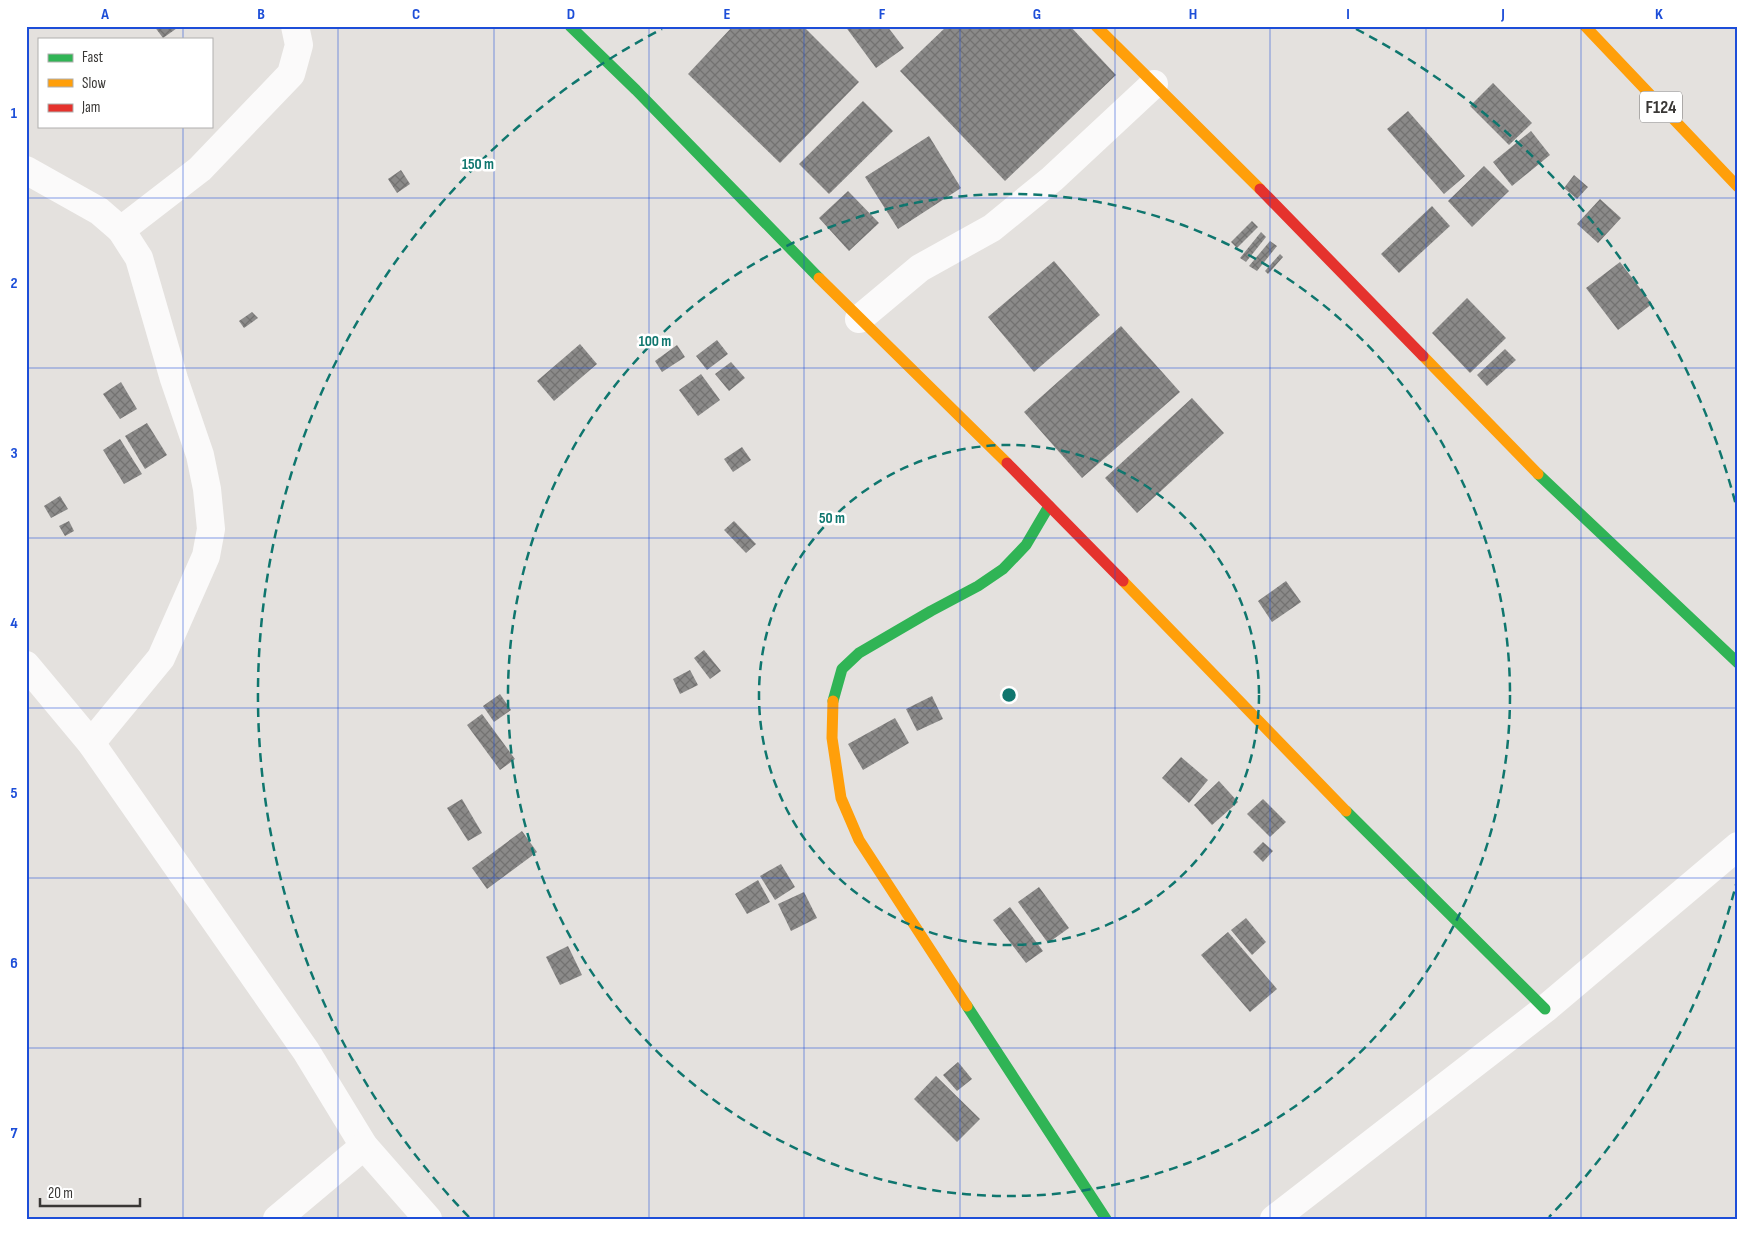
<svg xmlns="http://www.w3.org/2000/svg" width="1764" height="1245" viewBox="0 0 1764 1245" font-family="'Sofia Sans Condensed',sans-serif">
	<defs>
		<pattern id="building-cross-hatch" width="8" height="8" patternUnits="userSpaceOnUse" patternTransform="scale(1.25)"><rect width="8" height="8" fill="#8b8a89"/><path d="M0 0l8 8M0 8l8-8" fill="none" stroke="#737271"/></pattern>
	</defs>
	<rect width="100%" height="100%" fill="#e4e1de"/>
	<g fill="url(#building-cross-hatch)">
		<polygon points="154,26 180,26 163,38"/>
		<polygon points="733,26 803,26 859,82 780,163 688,74"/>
		<polygon points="845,26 887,26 904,48 876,68"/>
		<polygon points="947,26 1070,26 1116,75 1005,181 900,71"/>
		<polygon points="1493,83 1532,123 1509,145 1470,106"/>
		<polygon points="863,101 893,131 829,194 799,164"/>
		<polygon points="1408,111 1465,176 1444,194 1387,129"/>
		<polygon points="1531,131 1550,155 1512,186 1493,162"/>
		<polygon points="929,136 961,188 898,229 865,177"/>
		<polygon points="1484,166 1509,191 1472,227 1448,201"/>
		<polygon points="401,170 410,184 397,193 388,179"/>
		<polygon points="1574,175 1588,187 1577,199 1564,188"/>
		<polygon points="848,191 879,223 849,251 819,218"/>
		<polygon points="1600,199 1621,218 1598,243 1577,224"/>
		<polygon points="1432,206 1450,226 1399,273 1381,254"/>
		<polygon points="1252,221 1258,227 1237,248 1231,242"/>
		<polygon points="1261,232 1266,237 1246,262 1240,258"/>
		<polygon points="1270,241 1277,246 1257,271 1249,266"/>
		<polygon points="1280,254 1283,257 1268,274 1265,271"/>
		<polygon points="1054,261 1100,315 1034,372 988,317"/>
		<polygon points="1620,262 1652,304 1618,330 1586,288"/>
		<polygon points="1467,298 1506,338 1470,373 1432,333"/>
		<polygon points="252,312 258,318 244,328 239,321"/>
		<polygon points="1121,326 1180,392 1082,478 1024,412"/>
		<polygon points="717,340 728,354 707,370 696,356"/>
		<polygon points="580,344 597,364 554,401 537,381"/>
		<polygon points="677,345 685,357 662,372 655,361"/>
		<polygon points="1505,349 1516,360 1487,386 1477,375"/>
		<polygon points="731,362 745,378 729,391 715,374"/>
		<polygon points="701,374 720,400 698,416 679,390"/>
		<polygon points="121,382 137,409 120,419 103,394"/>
		<polygon points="1192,398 1224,433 1137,513 1105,478"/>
		<polygon points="147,423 167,455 145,469 125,436"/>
		<polygon points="120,439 142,474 124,484 103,450"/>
		<polygon points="742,447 751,460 733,472 724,459"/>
		<polygon points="60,496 68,509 51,518 44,506"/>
		<polygon points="69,521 74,531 65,536 59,526"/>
		<polygon points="734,521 756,544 746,553 724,530"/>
		<polygon points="1286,581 1301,602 1272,622 1258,601"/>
		<polygon points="704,650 721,671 710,679 694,658"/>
		<polygon points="690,670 698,685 680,694 673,679"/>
		<polygon points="500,694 511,710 494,722 483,706"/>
		<polygon points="932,696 943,719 917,731 906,709"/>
		<polygon points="482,714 515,759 500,770 467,725"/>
		<polygon points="895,718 909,743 863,770 848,744"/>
		<polygon points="1181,757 1208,780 1189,803 1162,778"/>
		<polygon points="1219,781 1238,802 1212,825 1194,805"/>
		<polygon points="462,799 482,833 468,841 447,808"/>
		<polygon points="1263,799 1286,822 1270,837 1247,814"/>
		<polygon points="522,831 537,852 487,889 472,868"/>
		<polygon points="1263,842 1273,851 1263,862 1253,852"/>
		<polygon points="781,864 795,887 775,900 760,876"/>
		<polygon points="758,880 770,902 747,914 735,894"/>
		<polygon points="1039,887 1069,928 1048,943 1018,902"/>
		<polygon points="804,892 817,918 791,931 778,904"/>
		<polygon points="1010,907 1043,951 1026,963 993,920"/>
		<polygon points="1246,918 1266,942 1252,955 1231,930"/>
		<polygon points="1228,932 1277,989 1250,1012 1201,955"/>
		<polygon points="568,946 582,975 560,985 546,957"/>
		<polygon points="958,1062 972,1079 957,1091 943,1075"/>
		<polygon points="936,1076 980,1119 957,1142 914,1099"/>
	</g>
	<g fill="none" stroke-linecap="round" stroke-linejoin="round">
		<g stroke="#fbfafa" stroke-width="28">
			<polyline points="26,170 99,211 121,230 139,258 174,379 200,455 207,489 211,529 206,556 161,658 91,743"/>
			<polyline points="121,230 200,169 291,74 299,45 295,26"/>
			<polyline points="859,319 920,268 992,228 1052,179 1154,84"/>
			<polyline points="26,665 91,743 306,1051 364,1146 428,1219"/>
			<polyline points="277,1219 364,1146"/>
			<polyline points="1274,1219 1545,1009 1738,846"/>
		</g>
		<g stroke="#30b455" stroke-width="11">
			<polyline points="570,26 636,90 819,278"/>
			<polyline points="1538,474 1738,663"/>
			<polyline points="833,701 842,669 859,653 931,611 978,586 1003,569 1026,545 1049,506"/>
			<polyline points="1346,811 1545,1009"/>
			<polyline points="967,1006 1106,1219"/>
		</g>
		<g stroke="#ff9f0a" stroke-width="11">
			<polyline points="1096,26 1260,189"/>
			<polyline points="1585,26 1738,187"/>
			<polyline points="819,278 1007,463"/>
			<polyline points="1423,356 1538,474"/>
			<polyline points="1123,581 1346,811"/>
			<polyline points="833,701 832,738 841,798 859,840 967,1006"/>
		</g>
		<g stroke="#e5322d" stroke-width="11">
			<polyline points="1260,189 1423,356"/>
			<polyline points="1007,463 1123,581"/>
		</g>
	</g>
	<path fill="none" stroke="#1d4ed8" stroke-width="1" stroke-opacity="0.55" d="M183,26V39M338,26V1219M494,26V1219M649,26V1219M804,26V1219M960,26V1219M1115,26V1219M1270,26V1219M1426,26V1219M1581,26V1219M183,126V1219M26,198H1738M26,368H1738M26,538H1738M26,708H1738M26,878H1738M26,1048H1738"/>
	<g fill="none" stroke="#0f766e" stroke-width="2.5" stroke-dasharray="9 6">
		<circle cx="1009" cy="695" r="250"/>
		<circle cx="1009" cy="695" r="501"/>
		<path d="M1738 877A751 751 0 0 1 1549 1217M469 1217A751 751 0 0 1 662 29M1356 29A751 751 0 0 1 1738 513"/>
	</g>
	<g text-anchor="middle" stroke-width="5" stroke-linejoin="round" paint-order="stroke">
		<rect fill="#fff" stroke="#747372" stroke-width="1" x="1640" y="91.5" width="42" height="31" rx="4"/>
		<g font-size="18" font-weight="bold" fill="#393735">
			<text x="1661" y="113">F124</text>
		</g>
	</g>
	<circle cx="1009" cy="695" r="8" fill="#0f766e" stroke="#fff" stroke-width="2.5"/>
	<g font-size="15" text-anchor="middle" font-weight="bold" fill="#0f766e" stroke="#fff" stroke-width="5" stroke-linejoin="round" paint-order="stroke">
		<text x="478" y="169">150 m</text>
		<text x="655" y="346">100 m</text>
		<text x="832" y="523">50 m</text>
	</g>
	<rect width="1764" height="1245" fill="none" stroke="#ffffff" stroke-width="55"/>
	<rect x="38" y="38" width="175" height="90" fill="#ffffff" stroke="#b0afae"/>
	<rect x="48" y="54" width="25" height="8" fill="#30b455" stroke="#b0afae"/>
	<text x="82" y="62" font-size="15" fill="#393735">Fast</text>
	<rect x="48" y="79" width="25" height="8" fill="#ff9f0a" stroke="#b0afae"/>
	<text x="82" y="88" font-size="15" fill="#393735">Slow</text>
	<rect x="48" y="104" width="25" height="8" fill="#e5322d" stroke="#b0afae"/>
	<text x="82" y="112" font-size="15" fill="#393735">Jam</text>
	<path d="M40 1198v8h100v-8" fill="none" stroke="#393735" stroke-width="2.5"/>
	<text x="48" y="1198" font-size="15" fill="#393735" stroke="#ffffff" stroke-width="4" paint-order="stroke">20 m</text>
	<rect x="28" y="28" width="1708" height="1190" fill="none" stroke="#1d4ed8" stroke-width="2"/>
	<g font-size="16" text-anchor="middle" font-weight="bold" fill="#1d4ed8">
		<text x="105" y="19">A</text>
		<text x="261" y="19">B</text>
		<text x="416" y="19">C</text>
		<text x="571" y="19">D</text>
		<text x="727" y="19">E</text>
		<text x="882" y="19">F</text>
		<text x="1037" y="19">G</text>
		<text x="1193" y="19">H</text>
		<text x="1348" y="19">I</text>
		<text x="1503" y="19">J</text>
		<text x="1659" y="19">K</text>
		<text x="14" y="118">1</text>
		<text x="14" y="288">2</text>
		<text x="14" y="458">3</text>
		<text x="14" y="628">4</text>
		<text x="14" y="798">5</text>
		<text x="14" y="968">6</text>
		<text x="14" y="1138">7</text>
	</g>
</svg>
